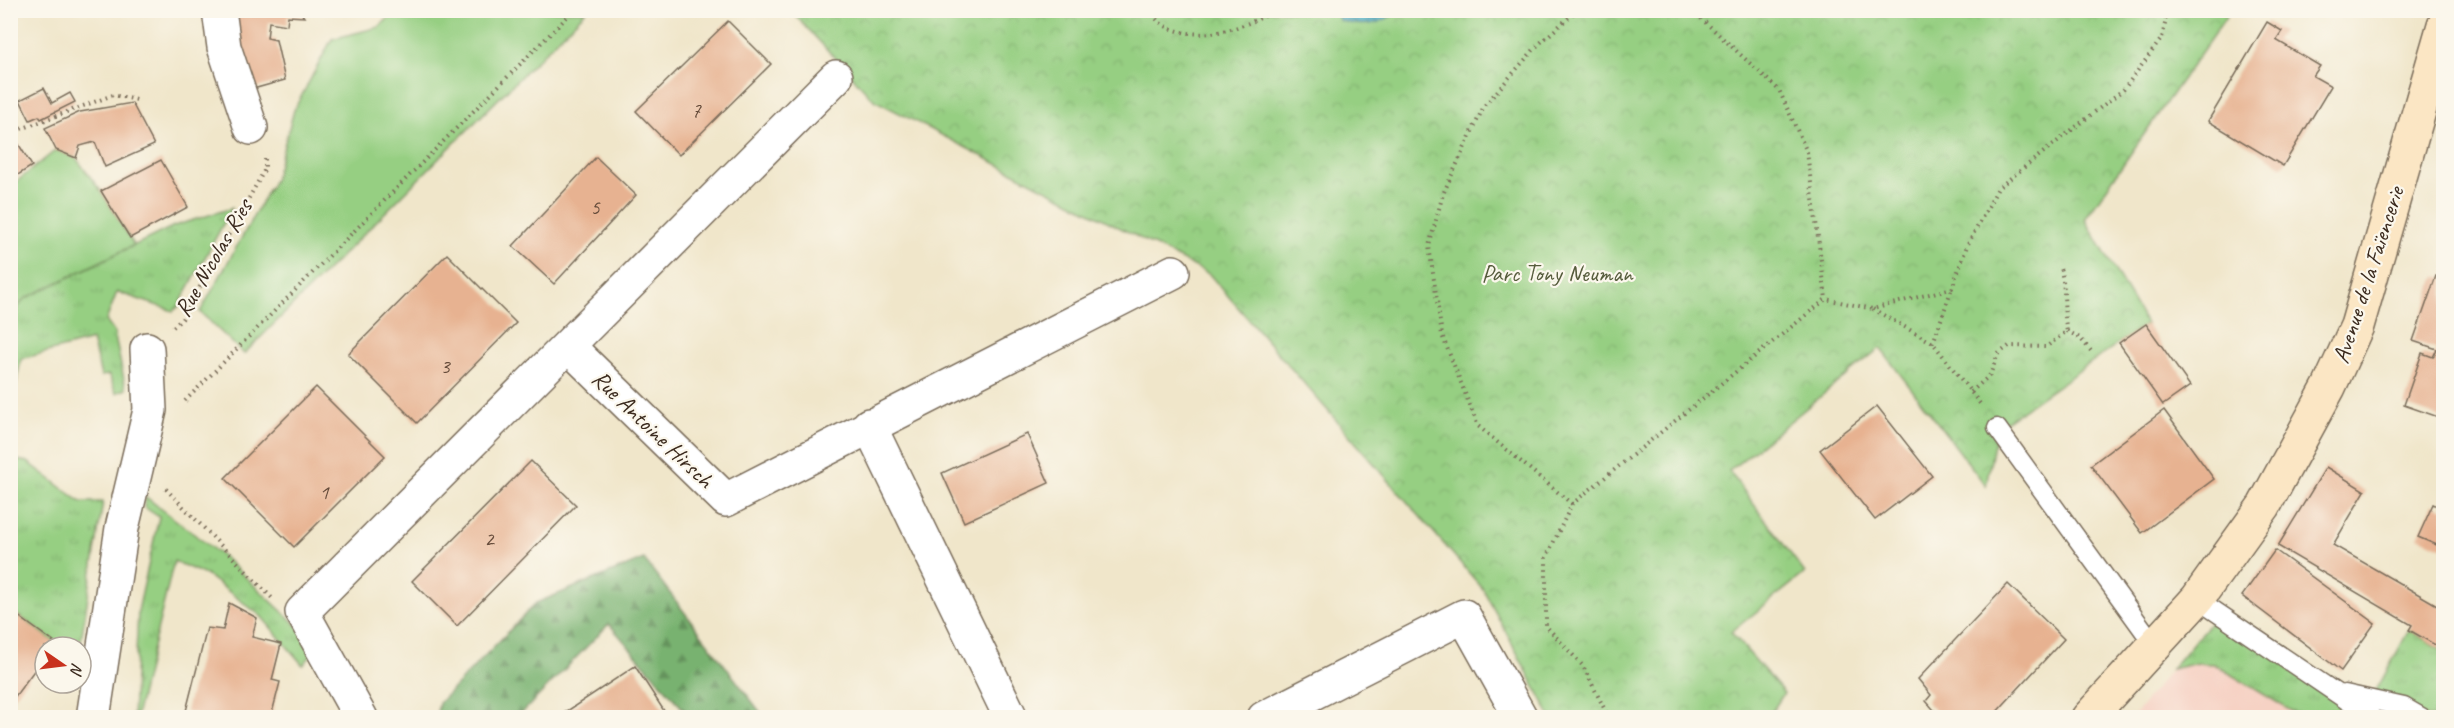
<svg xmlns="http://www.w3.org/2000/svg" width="2454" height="728" viewBox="0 0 2454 728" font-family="Caveat,sans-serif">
	<defs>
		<pattern id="grass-tufts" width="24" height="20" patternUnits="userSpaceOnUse" patternTransform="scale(1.5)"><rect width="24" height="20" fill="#96cf82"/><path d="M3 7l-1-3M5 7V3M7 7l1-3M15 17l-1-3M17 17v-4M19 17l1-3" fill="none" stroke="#82b270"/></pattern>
		<pattern id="forest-firs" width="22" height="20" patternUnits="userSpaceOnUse" patternTransform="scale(1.5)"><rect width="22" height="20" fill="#78b270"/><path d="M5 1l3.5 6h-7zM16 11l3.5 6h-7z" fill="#64915b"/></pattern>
		<pattern id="park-crowns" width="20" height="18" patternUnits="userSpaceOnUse" patternTransform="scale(1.5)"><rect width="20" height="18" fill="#96cf82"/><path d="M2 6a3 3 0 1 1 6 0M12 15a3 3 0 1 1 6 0" fill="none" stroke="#82b270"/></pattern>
		<pattern id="water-waves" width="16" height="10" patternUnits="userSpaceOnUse" patternTransform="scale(1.5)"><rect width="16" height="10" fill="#47afc7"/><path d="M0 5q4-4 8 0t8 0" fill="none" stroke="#3c8fa1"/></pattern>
	</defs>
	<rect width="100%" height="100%" fill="#fbf7ec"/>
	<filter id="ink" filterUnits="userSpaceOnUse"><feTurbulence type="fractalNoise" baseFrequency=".0167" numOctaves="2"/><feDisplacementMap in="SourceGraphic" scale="12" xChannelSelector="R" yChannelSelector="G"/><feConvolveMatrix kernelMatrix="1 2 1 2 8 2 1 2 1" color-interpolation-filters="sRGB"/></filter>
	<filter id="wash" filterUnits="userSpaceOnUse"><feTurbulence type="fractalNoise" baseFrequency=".008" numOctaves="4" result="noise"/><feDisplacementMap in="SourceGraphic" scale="24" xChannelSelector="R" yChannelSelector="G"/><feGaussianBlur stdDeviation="1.35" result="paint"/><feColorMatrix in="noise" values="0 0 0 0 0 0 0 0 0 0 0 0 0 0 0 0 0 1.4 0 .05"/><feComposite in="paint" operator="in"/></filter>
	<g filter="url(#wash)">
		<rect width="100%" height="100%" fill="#f0e6ca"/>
		<polygon fill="#f6d2c4" points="2198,663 2214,664 2301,717 2132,718 2171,669"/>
		<g fill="url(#grass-tufts)" stroke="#687c50" stroke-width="1.5">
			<polygon points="232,208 178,307 173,311 117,292 106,321 114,332 126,389 116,393 109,375 101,376 92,340 21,359 11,409 11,317 24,299 174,226"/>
			<polygon points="11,459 28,462 81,502 103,502 80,647 61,647 11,610"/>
			<polygon points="146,497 225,558 319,646 303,665 261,616 208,576 174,561 136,717 133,718 138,611 159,517 144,507"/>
			<polygon points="2218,613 2338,693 2371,700 2409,630 2443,650 2443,717 2301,717 2214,664 2198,663 2171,669"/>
		</g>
		<polygon fill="url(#forest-firs)" stroke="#5a6e47" stroke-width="1.5" points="644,559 764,717 690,717 609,624 518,717 436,717 439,703 536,603"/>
		<polygon fill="url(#park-crowns)" stroke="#687c50" stroke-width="1.5" points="791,11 2230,11 2085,219 2146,324 1997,428 1986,486 1880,348 1729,471 1805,573 1731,632 1784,693 1768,718 1551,717 1483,589 1209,274 874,100"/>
		<g fill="#96cf82" stroke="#687c50" stroke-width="1.5">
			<polygon points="396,11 586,11 244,354 200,312 275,178 294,110 332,39 379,27"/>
			<polygon points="56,150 76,158 101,191 134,245 24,299 11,317 11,186"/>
		</g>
		<path fill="url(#water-waves)" stroke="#416c72" stroke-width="1.5" d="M1336,11V10L1398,11C1379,26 1362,28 1339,20Z"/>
		<g id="blocks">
			<g fill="#e7b291">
				<polygon points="233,10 299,10 304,17 288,16 287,25 269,22 267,38 276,40 285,80 253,89 237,45"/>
				<polygon points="728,21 771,64 679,155 636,111"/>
				<polygon points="2267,22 2282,31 2276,40 2320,66 2313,76 2331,86 2283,166 2208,121"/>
				<polygon points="44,88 52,103 70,93 75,102 41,119 39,116 30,120 20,100"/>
				<polygon points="132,103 154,145 105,167 95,142 80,146 76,158 56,150 45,128 80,112"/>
				<polygon points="16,140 32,166 10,180 10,142"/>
				<polygon points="596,157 636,195 554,284 513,246"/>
				<polygon points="161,160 188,207 130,238 101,191"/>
				<polygon points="447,254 516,323 417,423 348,354"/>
				<polygon points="2436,276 2444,278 2444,419 2404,405 2422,353 2433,357 2437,349 2413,341"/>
				<polygon points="2146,324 2190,386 2163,405 2119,343"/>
				<polygon points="316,387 385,456 294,547 225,478"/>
				<polygon points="1877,406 1932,476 1875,520 1820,450"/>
				<polygon points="2164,410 2214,479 2142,533 2091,465"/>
				<polygon points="1027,434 1049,483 964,522 942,473"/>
				<polygon points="531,461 576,505 457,626 412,581"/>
				<polygon points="2326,467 2365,491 2333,545 2444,609 2444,650 2409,630 2412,625 2278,546"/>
				<polygon points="2433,504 2444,509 2444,548 2418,537"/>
				<polygon points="2275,550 2375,623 2341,671 2242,596"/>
				<polygon points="2008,584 2064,639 1992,717 1940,717 1926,701 1931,695 1918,679"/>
				<polygon points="229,603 257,618 252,637 281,644 272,680 280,682 271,717 208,717 186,711 207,628 223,630"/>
				<polygon points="10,610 55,643 52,647 45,647 45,656 10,703"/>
				<polygon points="635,666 668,717 558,717"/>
			</g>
		</g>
	</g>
	<g filter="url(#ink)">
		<use href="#blocks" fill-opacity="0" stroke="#7a6c5a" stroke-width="1.5"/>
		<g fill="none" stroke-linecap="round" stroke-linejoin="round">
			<defs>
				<g id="lane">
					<polyline points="1997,428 2155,646"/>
					<polyline points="2197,599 2373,718"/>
					<polyline points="2345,694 2404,707 2423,718"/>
				</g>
				<g id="street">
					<polyline points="219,10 224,47 251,128"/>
					<polyline points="568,346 726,500 1173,272"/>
					<polyline points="869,425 1011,718"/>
					<polyline points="93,718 122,528 150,410 147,349"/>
					<polyline points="361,718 302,612 836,77"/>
					<polyline points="1264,718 1464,616 1521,718"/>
				</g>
				<polyline id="secondary" points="2088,718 2197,599 2264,506 2329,387 2357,326 2444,25"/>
			</defs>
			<use href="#lane" stroke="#7a6c5a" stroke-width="21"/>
			<use href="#street" stroke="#7a6c5a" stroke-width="36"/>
			<use href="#secondary" stroke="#7a6c5a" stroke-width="36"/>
			<g stroke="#7a6c5a" stroke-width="4" stroke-dasharray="1.5 4.5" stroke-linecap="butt">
				<path d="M1148,10C1153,15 1159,23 1165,26C1203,44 1243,27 1277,10"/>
				<polyline points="1692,10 1779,90 1807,152 1826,299"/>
				<polyline points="10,133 113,95 137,100"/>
				<polyline points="1873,309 1933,343 1981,405"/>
				<polyline points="173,327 182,319 265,169 265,159"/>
				<polyline points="2067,331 2080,338 2091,351"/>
				<polyline points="1933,343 1952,288"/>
				<path d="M1971,392L1990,375L1998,354L2009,346L2046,347L2067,331C2062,310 2067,289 2060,268"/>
				<polyline points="185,401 574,10"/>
				<polyline points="166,489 272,598"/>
				<polyline points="1572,504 1478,426 1442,335 1429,246 1443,194 1484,106 1538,45 1577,10"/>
				<polyline points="1609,718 1583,666 1546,626 1546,558 1572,504 1826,299 1873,309 1952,288 1967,246 1998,188 2124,89 2162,38 2168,10"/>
			</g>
			<use href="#lane" stroke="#fff" stroke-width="18"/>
			<use href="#street" stroke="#fff" stroke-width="33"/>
			<use href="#secondary" stroke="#fbe6c4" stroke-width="33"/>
		</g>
	</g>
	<g text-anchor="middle" stroke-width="4.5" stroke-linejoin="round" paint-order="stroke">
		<g font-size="21" fill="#664c3b">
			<text x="696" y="117">7</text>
			<text x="595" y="214">5</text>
			<text x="445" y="373">3</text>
			<text x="324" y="499">1</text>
			<text x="489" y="546">2</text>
		</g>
		<g font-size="24" fill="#3b2a1e" stroke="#fbf7ec">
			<text transform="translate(213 258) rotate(-60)" y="8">Rue Nicolas Ries</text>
			<text transform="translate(2368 275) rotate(-72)" y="8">Avenue de la Faïencerie</text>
			<text transform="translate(653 429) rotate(44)" y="8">Rue Antoine Hirsch</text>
		</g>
		<g font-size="24" fill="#565c3c" stroke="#fbf7ec">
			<text x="1557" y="281">Parc Tony Neuman</text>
		</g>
	</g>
	<rect width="2454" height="728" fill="none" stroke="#fbf7ec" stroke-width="36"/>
	<g transform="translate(63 665) rotate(104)"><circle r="28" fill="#fbf7ec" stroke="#aea59a" stroke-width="1.5"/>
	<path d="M0-4.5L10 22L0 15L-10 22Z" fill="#c8321e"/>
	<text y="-9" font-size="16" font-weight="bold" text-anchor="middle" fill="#3b2a1e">N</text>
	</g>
</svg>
